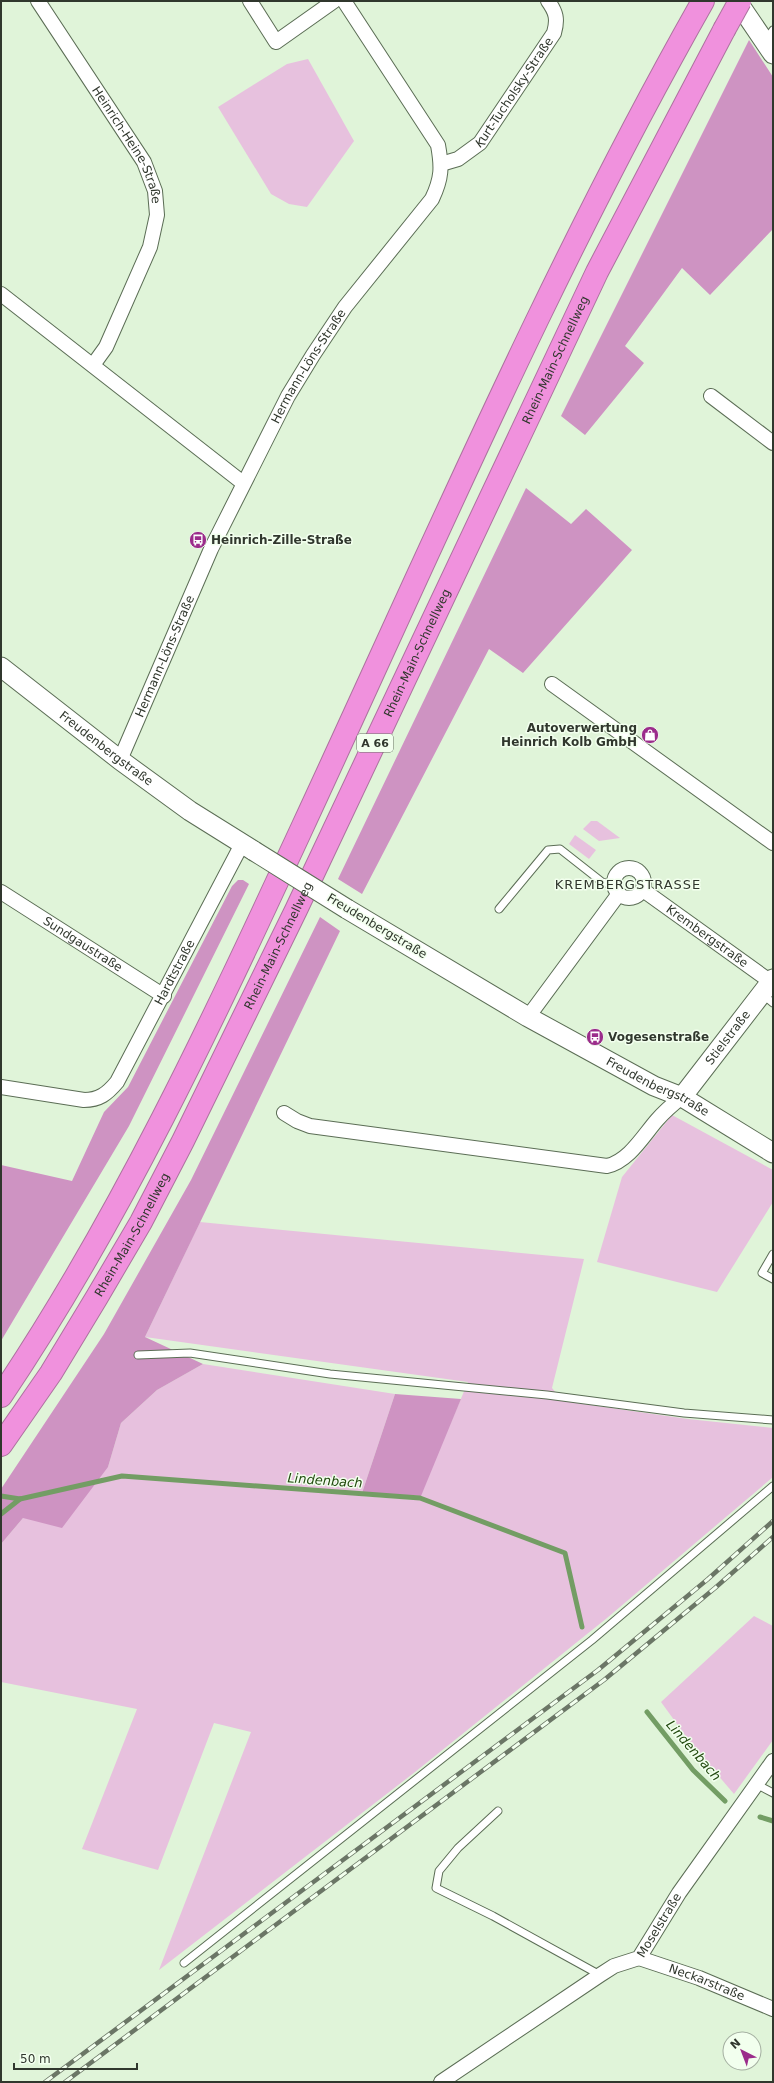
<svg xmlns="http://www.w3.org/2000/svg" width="774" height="2083" viewBox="0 0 774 2083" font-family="'DejaVu Sans',sans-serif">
	<rect width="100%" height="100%" fill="#e0f4d9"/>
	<g fill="#e7c1de">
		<polygon points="308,59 354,141 307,207 289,204 271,194 218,107 287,64"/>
		<polygon points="591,821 597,821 620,838 599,841 583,829"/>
		<polygon points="575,835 596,850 589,859 569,844"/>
		<polygon points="672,1115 773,1170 773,1202 717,1292 597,1262 622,1177"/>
		<polygon points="200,1222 584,1259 552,1388 557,1394 556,1400 688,1419 773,1428 773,1477 607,1618 415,1772 159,1970 251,1732 214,1723 158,1870 82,1849 137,1709 1,1682 1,1544 23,1518 108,1467 121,1423 157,1390 203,1364 395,1394 361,1496 418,1500 468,1382 145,1337"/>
		<polygon points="754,1616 773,1626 773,1740 734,1794 693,1746 661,1702"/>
	</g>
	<g fill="#ce93c2">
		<polygon points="749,40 773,77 773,229 710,295 682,268 625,346 644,363 585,435 561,416"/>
		<polygon points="526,488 571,524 586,509 632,550 523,673 489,649 362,894 338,879"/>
		<polygon points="238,880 243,880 249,884 129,1126 1,1341 1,1165 72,1181 104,1112 128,1087 232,886"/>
		<polygon points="320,917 340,931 145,1337 203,1364 157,1390 121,1423 108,1467 62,1528 23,1518 1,1544 1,1489 104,1334 191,1180"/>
		<polygon points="395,1394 461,1399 421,1496 362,1493"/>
	</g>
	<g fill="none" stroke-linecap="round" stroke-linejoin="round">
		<g stroke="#739d64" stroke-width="5">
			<polyline points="1,1496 20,1499 122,1476 420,1498 565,1553 582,1627"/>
			<polyline points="1,1514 20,1499"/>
			<polyline points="647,1712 693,1770 725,1801"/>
			<polyline points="760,1817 773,1821"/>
		</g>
		<defs>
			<g id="lane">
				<polyline points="765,41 773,30"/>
				<polyline points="499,909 548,850 560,849 602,882 613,885"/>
				<polyline points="762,994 773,1003"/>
				<polyline points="773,1254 762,1273 773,1279"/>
				<polyline points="138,1355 190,1353 330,1374 547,1395 684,1413 773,1420"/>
				<polyline points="756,1784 773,1793"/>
				<polyline points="498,1811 458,1848 439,1871 436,1888 493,1916 600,1975"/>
				<polyline points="184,1963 592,1640 773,1486"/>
			</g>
			<g id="street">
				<path id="s1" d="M38,1L144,162L155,191L157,215L150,247L106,347L93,365"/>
				<polyline points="250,1 276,42 334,1"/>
				<path id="s2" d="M441,164L458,159L480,143L554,33C558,19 556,12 548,1"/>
				<polyline points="1,294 243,483"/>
				<polyline points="711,396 773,443"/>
				<polyline points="552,684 773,843"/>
				<path id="s3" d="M120,760L211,549L288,396L313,355L345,307L432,199C442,178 442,167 438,145L344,1"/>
				<circle cx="629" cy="883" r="15"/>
				<path id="s4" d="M643,890L771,982"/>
				<path id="s5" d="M1,892L164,996"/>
				<polyline points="528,1017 618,895"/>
				<path id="s6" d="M1,1087L84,1100C99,1100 107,1094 117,1082L242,844"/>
				<path d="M284,1113L297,1121L310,1126L607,1166C629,1161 643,1136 657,1120C664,1112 673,1104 682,1097"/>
				<path id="s7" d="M639,1958L699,1978L773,2009"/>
				<path id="s8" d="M441,2082L600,1975L614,1966L639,1958L679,1893L773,1761"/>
			</g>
			<g id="secondary">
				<polyline points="737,1 773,54"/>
				<path id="s9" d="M1,667L120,760L190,811L254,851"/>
				<path id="s10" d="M347,909L528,1017L654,1086L682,1097L773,1153"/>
				<path id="s11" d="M682,1097L773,979"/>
			</g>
			<g id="highway">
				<path d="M1,1396C121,1218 212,1022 302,828C431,550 552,267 703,1"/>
				<path id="s12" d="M1,1445L51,1373L97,1297L141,1222L183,1141L296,910L597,272L724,30"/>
			</g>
		</defs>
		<use href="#lane" stroke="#5b6d55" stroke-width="9"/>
		<use href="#street" stroke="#5b6d55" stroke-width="16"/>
		<use href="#secondary" stroke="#5b6d55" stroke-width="21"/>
		<use href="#highway" stroke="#ad729f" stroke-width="24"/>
		<use href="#lane" stroke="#fff" stroke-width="7"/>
		<use href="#street" stroke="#fff" stroke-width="14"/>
		<use href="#secondary" stroke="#fff" stroke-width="19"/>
		<use href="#highway" stroke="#f091dd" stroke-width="22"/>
		<defs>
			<g id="rail">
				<polyline points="45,2082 598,1670 708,1579 773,1521"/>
				<polyline points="65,2082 604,1680 715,1588 773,1537"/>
			</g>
		</defs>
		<use href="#rail" stroke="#6b7666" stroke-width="4.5"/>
		<use href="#rail" stroke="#f2ffee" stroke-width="3" stroke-dasharray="9" stroke-linecap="butt"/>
		<defs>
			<polyline id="secondary-bridge" points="254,851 347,909"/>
			<polyline id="highway-bridge" points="724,30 740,1"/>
		</defs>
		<use href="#secondary-bridge" stroke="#5b6d55" stroke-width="21" stroke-linecap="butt"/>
		<use href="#highway-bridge" stroke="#ad729f" stroke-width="24" stroke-linecap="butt"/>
		<use href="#secondary-bridge" stroke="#fff" stroke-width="19"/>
		<use href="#highway-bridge" stroke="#f091dd" stroke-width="22"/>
	</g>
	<defs>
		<symbol id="bus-disc" viewBox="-11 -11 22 22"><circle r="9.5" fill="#9b2c8b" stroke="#f2ffee"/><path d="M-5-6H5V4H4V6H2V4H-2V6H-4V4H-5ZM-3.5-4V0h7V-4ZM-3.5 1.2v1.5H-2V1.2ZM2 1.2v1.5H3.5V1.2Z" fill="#fff"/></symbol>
		<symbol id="shop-disc" viewBox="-11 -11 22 22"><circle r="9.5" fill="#9b2c8b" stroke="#f2ffee"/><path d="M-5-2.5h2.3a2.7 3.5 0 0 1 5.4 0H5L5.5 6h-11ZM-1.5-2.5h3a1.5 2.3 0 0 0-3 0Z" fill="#fff"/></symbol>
	</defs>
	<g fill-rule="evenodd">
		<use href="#bus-disc" x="188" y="530" width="20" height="20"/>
		<use href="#shop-disc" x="640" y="725" width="20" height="20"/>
		<use href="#bus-disc" x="585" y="1027" width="20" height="20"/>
	</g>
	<g text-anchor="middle" stroke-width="3" stroke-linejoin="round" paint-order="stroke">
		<rect fill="#f2ffee" stroke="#6a7367" stroke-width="1" x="357" y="734" width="36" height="18" rx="3"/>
		<g font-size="11" font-weight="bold" fill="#30372d">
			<text x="375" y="747">A 66</text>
		</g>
		<g font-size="12" fill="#30372d" stroke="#f2ffee">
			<text dy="4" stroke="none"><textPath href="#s2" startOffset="106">Kurt-Tucholsky-Straße</textPath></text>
			<text dy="4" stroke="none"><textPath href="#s1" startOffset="170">Heinrich-Heine-Straße</textPath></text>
			<text dy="4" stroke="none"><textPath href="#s12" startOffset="1220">Rhein-Main-Schnellweg</textPath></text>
			<text dy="4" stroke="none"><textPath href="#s3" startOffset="437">Hermann-Löns-Straße</textPath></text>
			<text dy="4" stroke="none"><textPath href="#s12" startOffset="896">Rhein-Main-Schnellweg</textPath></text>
			<text dy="4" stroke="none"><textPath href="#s3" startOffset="113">Hermann-Löns-Straße</textPath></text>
			<text dy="4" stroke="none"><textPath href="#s9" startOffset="133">Freudenbergstraße</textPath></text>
			<text transform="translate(377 926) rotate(31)" y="4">Freudenbergstraße</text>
			<text dy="4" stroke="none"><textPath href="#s4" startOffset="79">Krembergstraße</textPath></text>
			<text dy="4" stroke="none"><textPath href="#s5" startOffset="97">Sundgaustraße</textPath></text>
			<text dy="4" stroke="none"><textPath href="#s12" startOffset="572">Rhein-Main-Schnellweg</textPath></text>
			<text dy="4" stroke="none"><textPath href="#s6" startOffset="247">Hardtstraße</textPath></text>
			<text dy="4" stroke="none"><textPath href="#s11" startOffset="75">Stielstraße</textPath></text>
			<text dy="4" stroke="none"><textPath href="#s10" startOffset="358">Freudenbergstraße</textPath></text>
			<text dy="4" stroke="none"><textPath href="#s12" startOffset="248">Rhein-Main-Schnellweg</textPath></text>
			<text dy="4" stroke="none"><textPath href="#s8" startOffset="273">Moselstraße</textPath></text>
			<text dy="4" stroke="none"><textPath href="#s7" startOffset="72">Neckarstraße</textPath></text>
		</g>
		<g font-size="12" font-weight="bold" fill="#30372d" stroke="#f2ffee" text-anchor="start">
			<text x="211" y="544">Heinrich-Zille-Straße</text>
			<text x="637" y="732" text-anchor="end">Autoverwertung<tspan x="637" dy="14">Heinrich Kolb GmbH</tspan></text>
			<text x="608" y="1041">Vogesenstraße</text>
		</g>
		<g font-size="13" letter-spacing="1" fill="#30372d" stroke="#f2ffee">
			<text x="628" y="889">KREMBERGSTRASSE</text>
		</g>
		<g font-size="13" font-style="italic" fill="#234b10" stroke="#f2ffee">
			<text transform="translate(325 1480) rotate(4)" y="5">Lindenbach</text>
			<text transform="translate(694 1750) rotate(49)" y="5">Lindenbach</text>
		</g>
	</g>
	<rect width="774" height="2083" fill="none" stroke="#30372d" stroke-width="4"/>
	<g transform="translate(742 2051) rotate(318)"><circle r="19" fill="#f2ffee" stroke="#a4afa1"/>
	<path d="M0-3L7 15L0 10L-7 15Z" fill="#9b2c8b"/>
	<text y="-6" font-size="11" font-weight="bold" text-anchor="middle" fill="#30372d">N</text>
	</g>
	<path d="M14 2063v6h123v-6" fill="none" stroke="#30372d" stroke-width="2"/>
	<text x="20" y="2063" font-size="12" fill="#30372d" stroke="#f2ffee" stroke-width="3" paint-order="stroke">50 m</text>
</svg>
